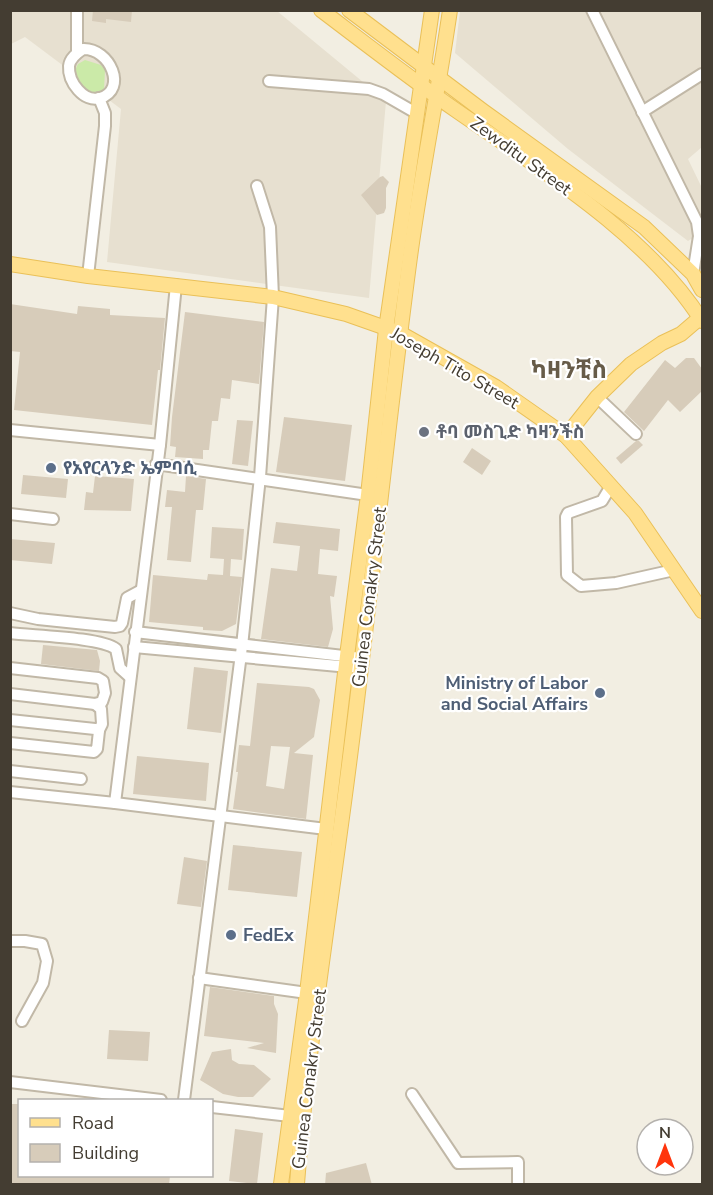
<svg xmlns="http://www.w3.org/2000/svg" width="713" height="1195" viewBox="0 0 713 1195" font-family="'Nunito Sans','Noto Sans Ethiopic',sans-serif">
	<rect width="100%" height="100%" fill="#f2eee2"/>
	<g fill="#e7e0d0">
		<polygon points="11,11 277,11 386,101 369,298 107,262 121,109 25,37 11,44"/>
		<polygon points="460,11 702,11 702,147 688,159 702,188 702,232 688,241 568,149 455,53"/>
	</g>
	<path fill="#cbeaa8" d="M85,60L101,65L105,70L104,90C88,102 81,84 74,72L78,64Z"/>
	<g fill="#d7ccba" fill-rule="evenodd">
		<polygon points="93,10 132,10 131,22 106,19 106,23 92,21"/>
		<polygon points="383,176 389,182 386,188 386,208 384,213 377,215 361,195 380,177"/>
		<polygon points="10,304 77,314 78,306 110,309 110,315 165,318 160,370 158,370 152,425 14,410 20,352 10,351"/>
		<polygon points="185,312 264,322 259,384 232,380 230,399 221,398 218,421 212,421 209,450 203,450 203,459 175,457 176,447 170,446 172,417"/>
		<polygon points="686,358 694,358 702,369 702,391 680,412 668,400 644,431 624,412 665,360 675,368"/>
		<polygon points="284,417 352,425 345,481 276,472"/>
		<polygon points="237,420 253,421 248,466 232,464"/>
		<polygon points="636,441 639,441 643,445 621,464 616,458"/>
		<polygon points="472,448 491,461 482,475 463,462"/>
		<polygon points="23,475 68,479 66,498 21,494"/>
		<polygon points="95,476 134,479 131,511 84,510 86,492 93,493"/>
		<polygon points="186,476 206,479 203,510 196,510 191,562 167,560 172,507 165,507 167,490 185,492"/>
		<polygon points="276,522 340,529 338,551 320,549 318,574 337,576 334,597 330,596 333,629 328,647 261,639 271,568 297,571 300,546 273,543"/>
		<polygon points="212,527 244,529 242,560 231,559 230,576 242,577 236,624 222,631 203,630 203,627 149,622 153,575 207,580 208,574 223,575 224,559 210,558"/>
		<polygon points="10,539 55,543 52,564 10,560"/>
		<polygon points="43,645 97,650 100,661 99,671 41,664"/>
		<polygon points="194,667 228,671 221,733 187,729"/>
		<path d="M257,683L309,687L314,689L320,700L314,737L294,753L313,755L306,819L233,809L238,772H236L239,745L250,746ZM271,746L290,747L284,789L266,786Z"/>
		<polygon points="137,756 209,763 206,801 133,794"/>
		<polygon points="233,845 302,852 297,897 228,890"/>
		<polygon points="184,857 207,861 201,907 177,904"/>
		<polygon points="210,987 274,996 274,1004 278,1014 276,1053 247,1048 264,1043 204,1036"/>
		<polygon points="109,1030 150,1032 148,1061 107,1059"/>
		<polygon points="231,1049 232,1060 239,1064 254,1065 271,1079 253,1097 238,1097 223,1094 200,1080 212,1052"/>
		<polygon points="10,1104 20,1104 20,1176 170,1176 169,1185 10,1185"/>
		<polygon points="235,1129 263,1133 257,1184 229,1181"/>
		<polygon points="366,1163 372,1185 325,1185 326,1173"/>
	</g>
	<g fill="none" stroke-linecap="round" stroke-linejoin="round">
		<defs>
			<g id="minor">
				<polyline points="77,10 77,53"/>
				<polyline points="592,10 697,222 699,236 693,274"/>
				<path d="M83,49C110,48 128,90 100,98C84,103 68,82 69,66C70,58 77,53 83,49Z"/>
				<polyline points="269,81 369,89 383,94 416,113"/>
				<polyline points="642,112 702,74"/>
				<polyline points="88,276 105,126 105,113 99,98"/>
				<polyline points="597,397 636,434"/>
				<polyline points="10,430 160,445"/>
				<polyline points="156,464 368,495"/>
				<polyline points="611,486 602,501 568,513 566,517 567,575 581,586 616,583 674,570"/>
				<polyline points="10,514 53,519"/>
				<polyline points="10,613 38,619 115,627 120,626 122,623 127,598 140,591"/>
				<polyline points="135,632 361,658"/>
				<path d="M10,633C34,636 100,637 116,649L120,668L130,677"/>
				<polyline points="134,647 360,668"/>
				<polyline points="10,668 98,678 103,681 105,693 102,702 95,704 10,694"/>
				<polyline points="95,704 101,709 102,724 99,730"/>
				<polyline points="10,720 95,729 99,731 97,749 94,752 10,743"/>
				<polyline points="10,771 81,779"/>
				<polyline points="10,792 115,803 326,829"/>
				<polyline points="115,803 160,445 176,285"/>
				<polyline points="10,941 25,941 42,944 47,961 43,983 22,1021"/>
				<polyline points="199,978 307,993"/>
				<polyline points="10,1082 161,1100"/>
				<polyline points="412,1094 458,1163 518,1162 518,1184"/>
				<polyline points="184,1100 242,646 260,477 273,297 270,227 257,186"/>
				<polyline points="212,1107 290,1116"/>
			</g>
			<g id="major">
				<path d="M321,10C366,44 411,79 457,111C539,168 649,236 702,321"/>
				<polyline points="349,10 483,111 644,227 693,274 702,290"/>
				<polyline points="10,264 88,276 273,297 346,314 400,333 496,387 566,436 635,513 702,611"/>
				<polyline points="566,436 597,397 631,364 662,343 681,334 702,316"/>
				<polyline points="281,1184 307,993 347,656 368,495 386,329 432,10"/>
				<path d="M297,1184C307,1054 328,924 345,795C369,616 386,436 410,257C421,175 438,93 450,10"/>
			</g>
		</defs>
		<use href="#minor" stroke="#c1b8a7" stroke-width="14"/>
		<use href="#major" stroke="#eac058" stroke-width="16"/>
		<use href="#minor" stroke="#fff" stroke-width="10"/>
		<use href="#major" stroke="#ffe08e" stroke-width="14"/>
	</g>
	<circle fill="#6b7280" stroke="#fff" stroke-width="2" cx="424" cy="432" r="6"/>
	<g fill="#5c6f8a" stroke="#fff" stroke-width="2">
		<circle cx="51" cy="468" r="6"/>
		<circle cx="600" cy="693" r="6"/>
		<circle cx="231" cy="935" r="6"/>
	</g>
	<g text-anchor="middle" stroke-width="4.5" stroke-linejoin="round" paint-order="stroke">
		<g font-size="18" fill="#443d32" stroke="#fff">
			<text transform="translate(521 156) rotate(36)" y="6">Zewditu Street</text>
			<text transform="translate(455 368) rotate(30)" y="6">Joseph Tito Street</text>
			<text transform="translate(369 597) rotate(-83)" y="6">Guinea Conakry Street</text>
			<text transform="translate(309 1079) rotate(-83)" y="6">Guinea Conakry Street</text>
		</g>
		<g font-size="18" font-weight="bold" fill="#5b616d" stroke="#fff" text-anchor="start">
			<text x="436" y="438">ቶባ መስጊድ ካዛንችስ</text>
		</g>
		<g font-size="18" font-weight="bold" fill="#4e5e75" stroke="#fff" text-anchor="start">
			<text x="63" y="474">የአየርላንድ ኤምባሲ</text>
			<text x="588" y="689" text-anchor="end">Ministry of Labor<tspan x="588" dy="21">and Social Affairs</tspan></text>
			<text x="243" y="941">FedEx</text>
		</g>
		<g font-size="24" font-weight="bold" fill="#675c49" stroke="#fff">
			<text x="569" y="378">ካዛንቺስ</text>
		</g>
	</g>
	<rect width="713" height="1195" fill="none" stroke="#443d32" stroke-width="24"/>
	<rect x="18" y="1099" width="195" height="78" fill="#ffffff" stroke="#b4b1ad" stroke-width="1.5"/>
	<rect x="30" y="1118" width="30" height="9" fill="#ffe08e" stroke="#b4b1ad" stroke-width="1.5"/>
	<text x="72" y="1129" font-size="18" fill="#443d32">Road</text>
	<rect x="30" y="1144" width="30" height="18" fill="#d7ccba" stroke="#b4b1ad" stroke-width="1.5"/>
	<text x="72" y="1159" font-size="18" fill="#443d32">Building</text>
	<g transform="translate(665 1147)"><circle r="28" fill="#ffffff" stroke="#b4b1ad" stroke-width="1.5"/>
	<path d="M0-4.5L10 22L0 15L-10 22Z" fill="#ff340c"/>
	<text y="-9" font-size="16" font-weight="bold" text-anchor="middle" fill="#443d32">N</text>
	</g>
</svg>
